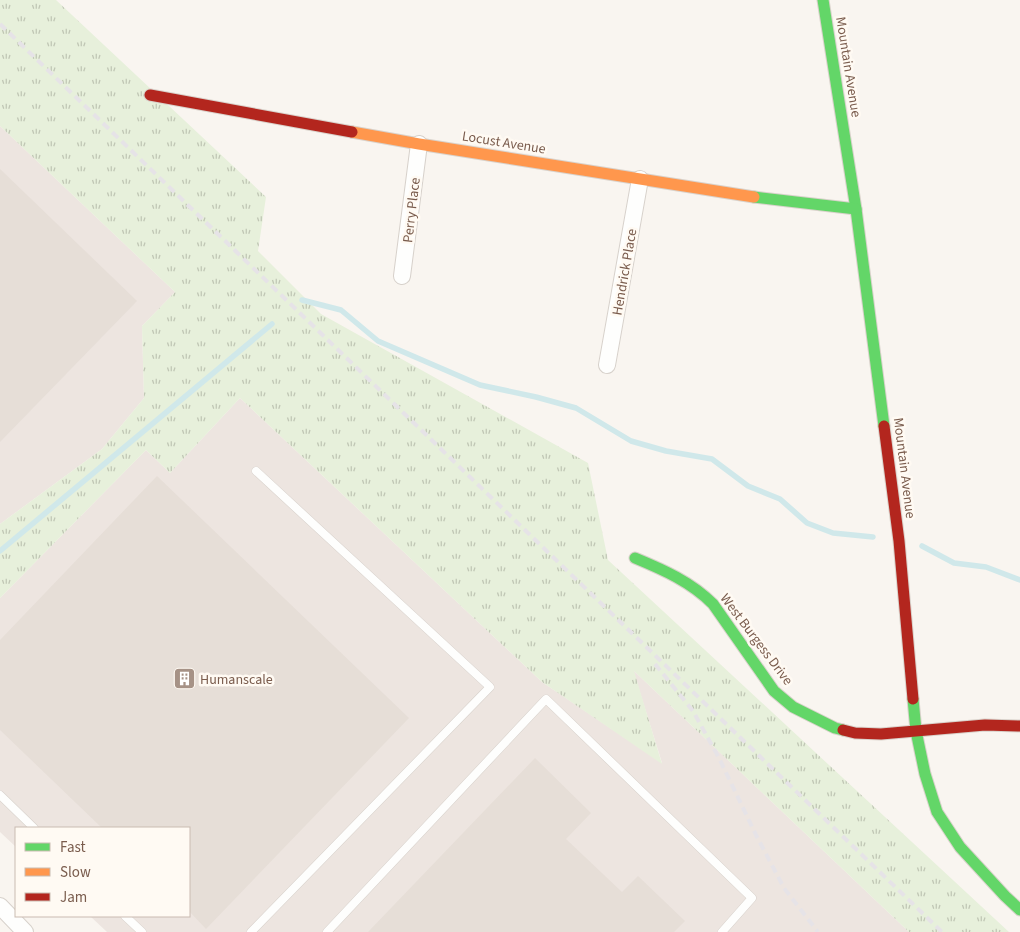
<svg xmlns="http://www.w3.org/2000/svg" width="1020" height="932" viewBox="0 0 1020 932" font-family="'Source Sans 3',sans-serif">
	<defs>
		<pattern id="grass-tufts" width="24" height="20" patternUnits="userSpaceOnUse" patternTransform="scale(1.25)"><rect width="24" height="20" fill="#e7f0db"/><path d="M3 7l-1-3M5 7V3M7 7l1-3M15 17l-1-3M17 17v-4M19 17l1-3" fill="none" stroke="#c0c6b4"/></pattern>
	</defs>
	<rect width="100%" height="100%" fill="#f9f5f0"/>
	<g fill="#ede5e0">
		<polygon points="0,126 175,292 142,326 144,398 102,449 0,524"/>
		<polygon points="240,398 542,682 662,763 633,670 909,932 107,932 90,916 189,916 189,828 16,828 16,847 0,832 0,598 146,450 170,473"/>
	</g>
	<polygon fill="url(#grass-tufts)" points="0,0 56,0 266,197 258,251 321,314 588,463 608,560 1009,932 909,932 634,671 662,764 542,682 240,398 170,473 146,450 0,598 0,524 102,449 144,398 142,326 175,292 0,126"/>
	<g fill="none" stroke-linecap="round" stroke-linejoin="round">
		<g stroke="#d0e8ea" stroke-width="5.5">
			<polyline points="302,300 341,310 378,341 480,385 536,397 576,408 631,441 666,451 712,459 748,486 780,499 807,523 833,533 873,537"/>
			<polyline points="922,546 954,563 986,567 1020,580"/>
			<polyline points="0,551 272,324"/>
		</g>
	</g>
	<g fill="#e6ded7">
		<polygon points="0,169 137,301 0,442"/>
		<polygon points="157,476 409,718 206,929 189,911 189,828 102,828 0,730 0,640"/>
		<polygon points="535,758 591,813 566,839 622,892 638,876 685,921 674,932 368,932"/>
	</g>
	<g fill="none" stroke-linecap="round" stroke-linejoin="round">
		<defs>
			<g id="lane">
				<polyline points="0,795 34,828"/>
				<polyline points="125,916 142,932"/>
				<polyline points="251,932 490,687 256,471"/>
				<polyline points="327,932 546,699 752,898 722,932"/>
			</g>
			<g id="street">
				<polyline points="402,276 419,144"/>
				<polyline points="607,365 640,179"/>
				<polyline points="0,906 25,932"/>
			</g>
			<g id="fast">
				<polyline points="823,0 856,209 884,426"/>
				<polyline points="754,197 856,209"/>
				<path d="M635,558C664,570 691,582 713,604L774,691L793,707L835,728L843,730"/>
				<polyline points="913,699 916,731 925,774 937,812 960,847 1005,896 1020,910"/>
			</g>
			<polyline id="slow" points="352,132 419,144 754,197"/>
			<g id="jam">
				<polyline points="150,95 352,132"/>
				<polyline points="884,426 899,541 913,699"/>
				<polyline points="843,730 855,733 881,734 985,725 1020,726"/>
			</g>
		</defs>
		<use href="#lane" stroke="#d7d1cb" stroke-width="9"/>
		<use href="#street" stroke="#d7d1cb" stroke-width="18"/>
		<use href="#fast" stroke="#d9d2cb" stroke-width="13"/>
		<use href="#slow" stroke="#d9d2cb" stroke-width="13"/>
		<use href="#jam" stroke="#d9d2cb" stroke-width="13"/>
		<use href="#lane" stroke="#fefefd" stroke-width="8"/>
		<use href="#street" stroke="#fefefd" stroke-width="16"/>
		<use href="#fast" stroke="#63d668" stroke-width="11"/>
		<use href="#slow" stroke="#ff974d" stroke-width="11"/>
		<use href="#jam" stroke="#b3261e" stroke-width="11"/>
		<g stroke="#e6e3e7" stroke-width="4" stroke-dasharray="8 5" stroke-linecap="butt">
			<polyline points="0,24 942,932"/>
			<polyline points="655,664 693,711 719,758 756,835 784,888 818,932"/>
		</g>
	</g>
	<defs>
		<symbol id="building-square" viewBox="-11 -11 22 22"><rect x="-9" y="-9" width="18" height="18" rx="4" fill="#a69286" stroke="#fffaf3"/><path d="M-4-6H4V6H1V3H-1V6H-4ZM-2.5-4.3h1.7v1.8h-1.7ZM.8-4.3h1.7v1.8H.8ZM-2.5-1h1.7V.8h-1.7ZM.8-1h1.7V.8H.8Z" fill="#fff"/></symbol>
	</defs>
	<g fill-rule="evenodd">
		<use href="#building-square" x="172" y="666" width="25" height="25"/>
	</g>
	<g text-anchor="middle" stroke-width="5" stroke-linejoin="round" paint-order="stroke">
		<g font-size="14" fill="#7a5c4d" stroke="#fffaf3">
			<text transform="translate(849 67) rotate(81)" y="5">Mountain Avenue</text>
			<text transform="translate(504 142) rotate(9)" y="5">Locust Avenue</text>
			<text transform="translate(411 210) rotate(-83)" y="5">Perry Place</text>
			<text transform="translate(624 272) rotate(-80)" y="5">Hendrick Place</text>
			<text transform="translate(905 468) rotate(83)" y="5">Mountain Avenue</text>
			<text transform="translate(757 639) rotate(53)" y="5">West Burgess Drive</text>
		</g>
		<g font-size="14" fill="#7a5c4d" stroke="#fffaf3" text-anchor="start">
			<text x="200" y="684">Humanscale</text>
		</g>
	</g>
	<rect x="15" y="827" width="175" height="90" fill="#fffaf3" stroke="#cabbb1"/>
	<rect x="25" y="843" width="25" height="8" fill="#63d668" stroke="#cabbb1"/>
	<text x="60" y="852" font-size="15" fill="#7a5c4d">Fast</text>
	<rect x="25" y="868" width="25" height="8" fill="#ff974d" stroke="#cabbb1"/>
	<text x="60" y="877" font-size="15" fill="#7a5c4d">Slow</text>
	<rect x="25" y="893" width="25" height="8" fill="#b3261e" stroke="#cabbb1"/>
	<text x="60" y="902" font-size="15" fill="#7a5c4d">Jam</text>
</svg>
